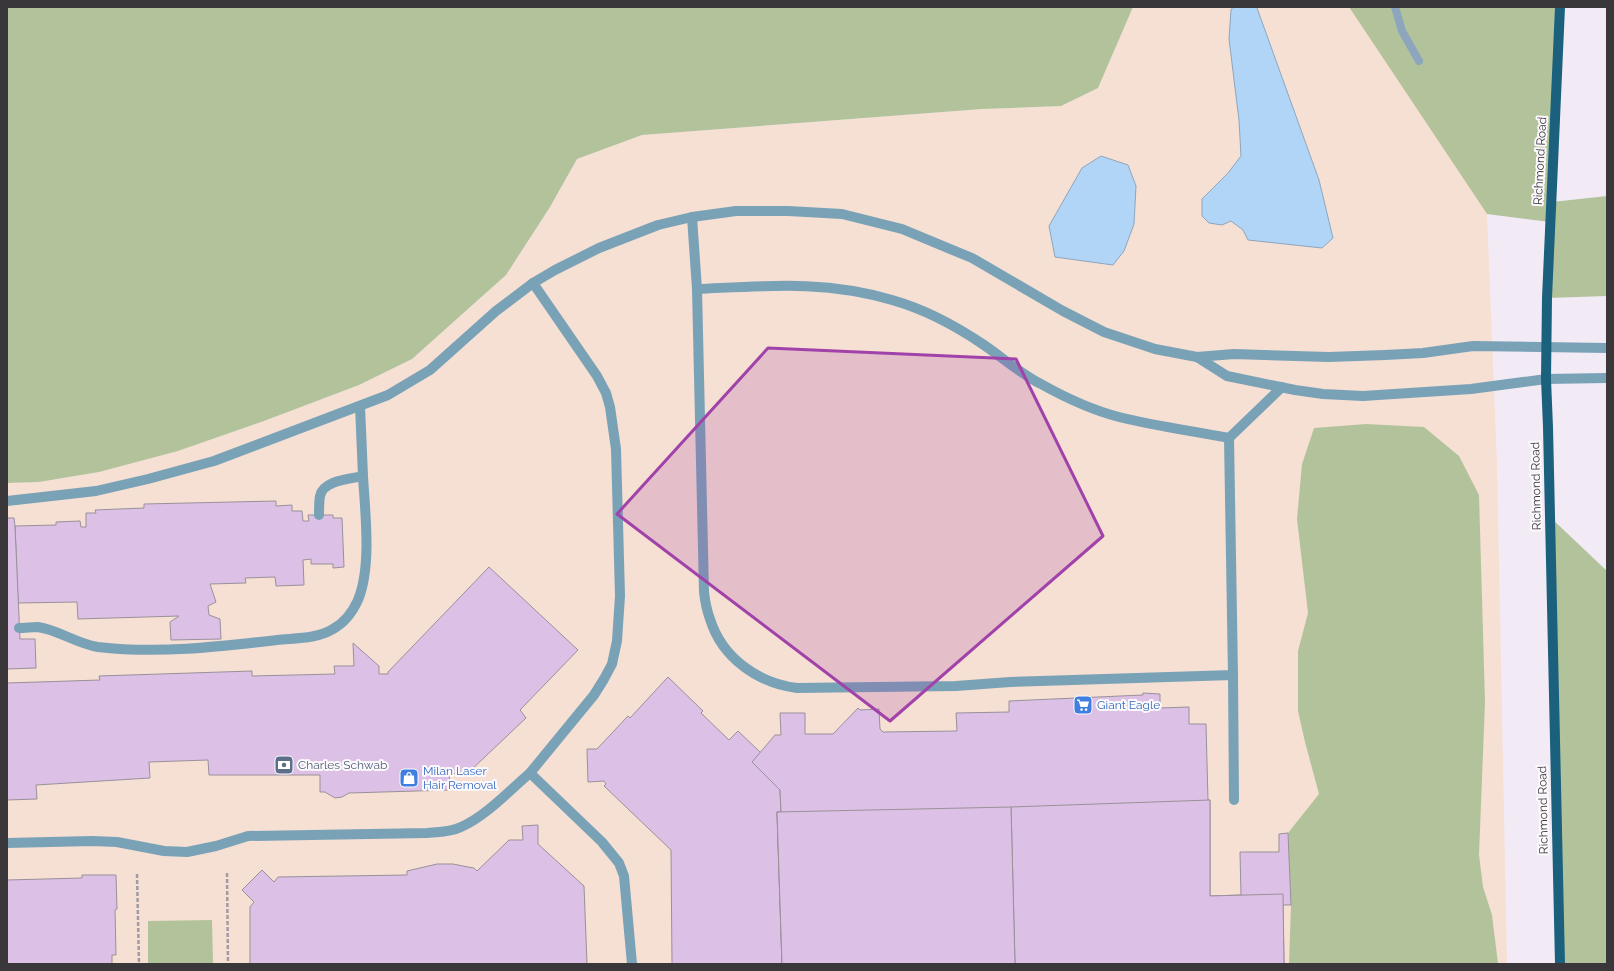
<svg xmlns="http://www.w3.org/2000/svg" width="1614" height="971" viewBox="0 0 1614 971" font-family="Raleway,sans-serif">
	<rect width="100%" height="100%" fill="#f2ebf5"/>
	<polygon fill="#f6dfd3" points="1133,7 1349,7 1487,214 1497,464 1507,964 7,964 7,483 39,482 99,472 178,451 264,421 359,385 412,359 506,275 550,207 577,159 642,135 982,109 1061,106 1098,88"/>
	<g fill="#b2c39b">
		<polygon points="7,7 1133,7 1098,88 1061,106 982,109 642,135 577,159 550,207 506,275 412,359 359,385 264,421 178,451 99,472 39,482 7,483"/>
		<polygon points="1349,7 1560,7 1552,202 1607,196 1607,296 1547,298 1550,222 1487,214"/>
		<polygon points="1366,424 1424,427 1459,456 1479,495 1485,702 1479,855 1483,887 1492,915 1498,964 1289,964 1291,905 1288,833 1319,794 1305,742 1298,711 1298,651 1308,613 1297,519 1302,464 1314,428"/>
		<polygon points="1550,517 1607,571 1607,964 1560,964"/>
		<polygon points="212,920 213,964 148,964 148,921"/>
	</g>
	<g fill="#b1d5f6" stroke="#8da6be">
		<polygon points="1233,7 1256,7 1257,8 1319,180 1333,238 1322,248 1248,240 1243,230 1231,221 1222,225 1209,223 1202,216 1202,199 1228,173 1241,156 1239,120 1229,39 1231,10"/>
		<polygon points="1101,156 1128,165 1136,186 1134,224 1124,251 1113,265 1055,257 1049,226 1082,168"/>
	</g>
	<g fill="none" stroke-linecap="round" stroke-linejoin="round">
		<polyline stroke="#8da6be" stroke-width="8" points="1395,7 1402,31 1419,61"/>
	</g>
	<g fill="#ddc0e5" stroke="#98919a">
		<polygon points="276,501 276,506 292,505 292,511 302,511 303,521 309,521 308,515 333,515 333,518 342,518 344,567 333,568 333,564 311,564 311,559 303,560 304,585 276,586 275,577 245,578 246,583 210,584 216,602 208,606 209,615 220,619 221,639 171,640 170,622 179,616 78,619 77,602 18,603 15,526 56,525 56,522 80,521 81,527 86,527 86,513 96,513 95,510 144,508 144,504"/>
		<polygon points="7,518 14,518 15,526 20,639 35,639 36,668 7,669"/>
		<polygon points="489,567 578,650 520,710 526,718 469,772 449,774 450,790 349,793 342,797 335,798 325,792 320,792 320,775 209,775 208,760 149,762 150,778 36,785 37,799 7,800 7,683 100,680 99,676 252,671 252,676 335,674 334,666 354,666 353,643 379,666 379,674 388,674 388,672"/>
		<polygon points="668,677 703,711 701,713 729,740 738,731 761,753 752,762 780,790 781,812 777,812 782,964 672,964 671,850 604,786 606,784 604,781 588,782 587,749 597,749 628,716 630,718"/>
		<polygon points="1143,693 1160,694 1160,708 1189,707 1189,724 1206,724 1208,800 1210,800 1210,896 1241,895 1240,852 1279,852 1279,834 1288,833 1291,905 1283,905 1284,964 782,964 777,812 781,812 780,790 752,762 775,735 781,735 780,713 805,713 805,734 833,734 858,708 860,710 879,709 880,729 883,732 957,731 956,713 1009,712 1009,701 1143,695"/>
		<polygon points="1210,800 1210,896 1283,894 1284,964 1015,964 1011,807"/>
		<polygon points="1011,807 1015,964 782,964 777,812"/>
		<polygon points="538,825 538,844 584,886 587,964 250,964 250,907 254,902 242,890 262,870 274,882 278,877 407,875 407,871 437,864 453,864 468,867 474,868 477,871 509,840 523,840 522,826"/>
		<polygon points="82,875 116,875 117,909 115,910 116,955 112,955 112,964 7,964 7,880 82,878"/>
	</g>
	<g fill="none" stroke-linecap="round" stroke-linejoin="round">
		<g stroke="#a19ba3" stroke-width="2.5" stroke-dasharray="4 2" stroke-linecap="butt">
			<polyline points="227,873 228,964"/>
			<polyline points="137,874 139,964"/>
		</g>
		<g stroke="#79a2b7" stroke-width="10">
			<path d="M692,217L697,289L704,592C705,601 707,611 710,619C722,658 758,683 797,688L956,686L1010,682L1233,675L1229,438C1193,431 1155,426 1119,417C1092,410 1066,398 1041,384C1021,374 1003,358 984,345C956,326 924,309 892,300C825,280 766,286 697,289"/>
			<polyline points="533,283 555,270 599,248 658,225 692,217 736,211 788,211 842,214 902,229 972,258 1063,311 1104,332 1155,349 1197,357"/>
			<polyline points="1607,348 1473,346 1423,353 1385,355 1329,357 1234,354 1197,357 1227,376 1295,390 1323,394 1363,396 1471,389 1546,379 1607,378"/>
			<polyline points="1229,438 1282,387"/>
			<polyline points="7,501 96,491 148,479 214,461 388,395 430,370 496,311 533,283 597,376 606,393 610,407 616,449 620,596 617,641 612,664 604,679 594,695 530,773"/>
			<path d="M319,515C319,509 319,502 320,496C323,480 350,479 363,476L360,406"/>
			<path d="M19,628C25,628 32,627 38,627C59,630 77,644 98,647C158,654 217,647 277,640C294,638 317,639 333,629C344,623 353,611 358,600C372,566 365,512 363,476"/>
			<polyline points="1233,675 1234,800"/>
			<path d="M7,843L92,841L117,842L164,851L187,852L216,846L248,836L427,833C439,832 451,832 461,827C486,816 510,790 530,773L602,842L619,863L624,876L632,964"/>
		</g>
		<polyline stroke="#1b607d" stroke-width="10" points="1560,964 1548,427 1546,379 1547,298 1560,7"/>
	</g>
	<path fill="#a142aa" fill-opacity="0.2" stroke="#a142aa" stroke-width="3" stroke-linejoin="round" d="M768,348L1016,359L1103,536L890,721L617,514Z"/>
	<defs>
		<symbol id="supermarket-square" viewBox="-11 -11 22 22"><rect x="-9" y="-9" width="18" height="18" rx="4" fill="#3f7fe0" stroke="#fdfafe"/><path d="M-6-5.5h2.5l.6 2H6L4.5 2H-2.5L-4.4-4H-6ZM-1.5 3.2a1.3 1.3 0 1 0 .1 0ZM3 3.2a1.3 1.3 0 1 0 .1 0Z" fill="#fff"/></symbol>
		<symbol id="bank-square" viewBox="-11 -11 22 22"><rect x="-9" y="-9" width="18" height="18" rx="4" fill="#5c6f8a" stroke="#fdfafe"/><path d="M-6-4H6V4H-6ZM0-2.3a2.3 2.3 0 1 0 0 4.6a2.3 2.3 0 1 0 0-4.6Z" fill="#fff"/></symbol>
		<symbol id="shop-square" viewBox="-11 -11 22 22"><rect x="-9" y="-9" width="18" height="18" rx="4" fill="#3f7fe0" stroke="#fdfafe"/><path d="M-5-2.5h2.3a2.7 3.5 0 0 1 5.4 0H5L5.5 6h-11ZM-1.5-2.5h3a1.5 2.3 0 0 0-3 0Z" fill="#fff"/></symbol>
	</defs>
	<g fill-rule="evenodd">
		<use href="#supermarket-square" x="1072" y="694" width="22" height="22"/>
		<use href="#bank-square" x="273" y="754" width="22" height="22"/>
		<use href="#shop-square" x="398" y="767" width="22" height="22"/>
	</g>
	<g text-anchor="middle" stroke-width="4" stroke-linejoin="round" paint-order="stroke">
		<g font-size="12" fill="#3a373b" stroke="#fdfafe">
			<text transform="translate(1540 161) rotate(-87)" y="4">Richmond Road</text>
			<text transform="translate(1536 486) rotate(-91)" y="4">Richmond Road</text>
			<text transform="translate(1543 810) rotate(-91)" y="4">Richmond Road</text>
		</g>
		<g font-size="12" fill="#366cbe" stroke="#fdfafe" text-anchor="start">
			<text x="1097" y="709">Giant Eagle</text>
			<text x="423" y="775">Milan Laser<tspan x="423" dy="14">Hair Removal</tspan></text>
		</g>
		<g font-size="12" fill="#4e5e75" stroke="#fdfafe" text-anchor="start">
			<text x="298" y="769">Charles Schwab</text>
		</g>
	</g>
	<rect width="1614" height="971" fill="none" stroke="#3a373b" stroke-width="16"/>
</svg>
